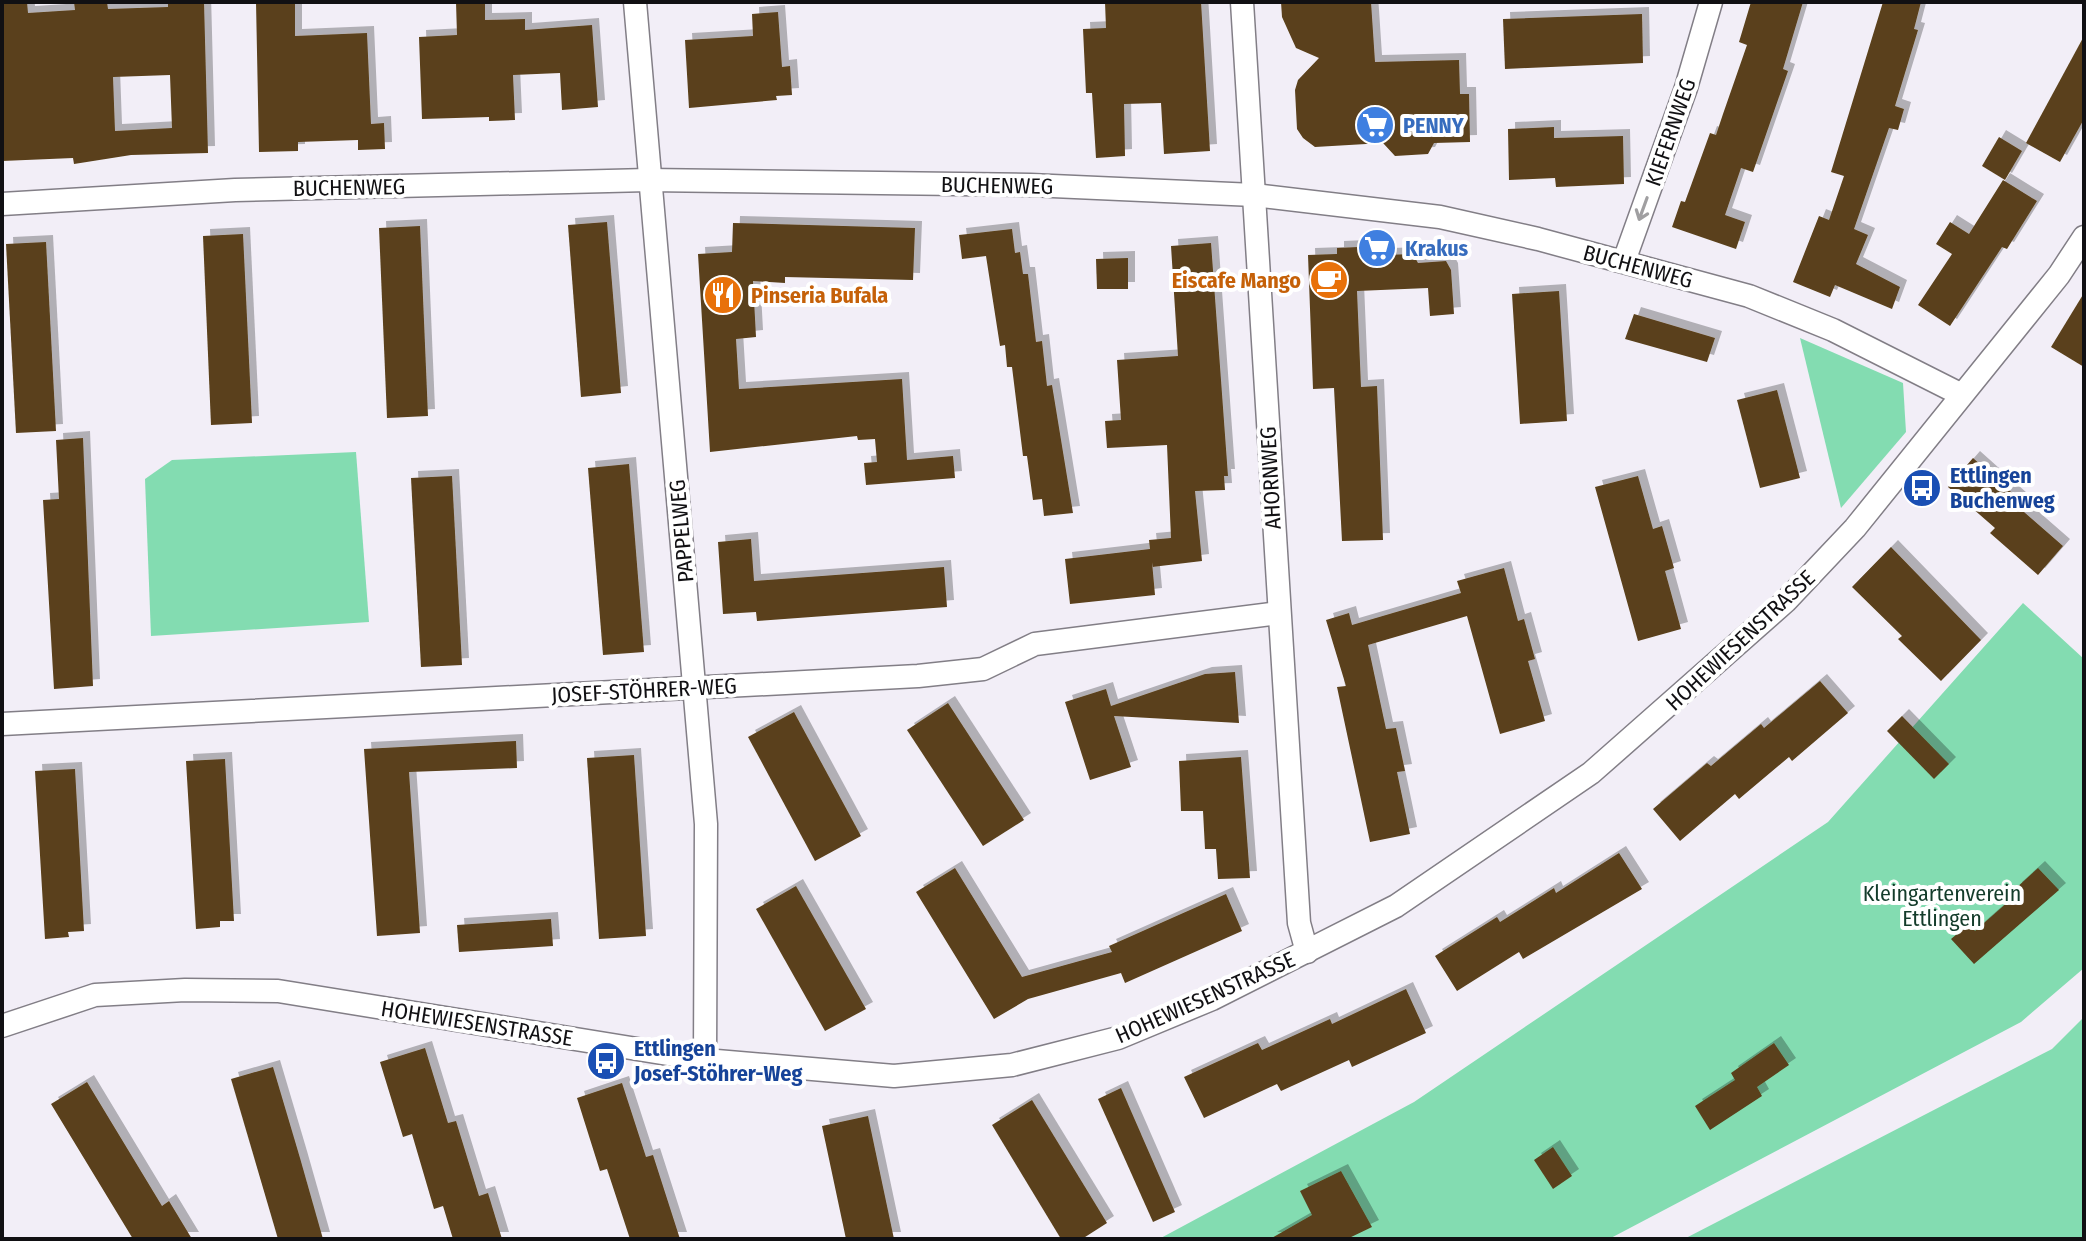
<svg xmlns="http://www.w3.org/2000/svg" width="2086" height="1241" viewBox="0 0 2086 1241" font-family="'Fira Sans Condensed',sans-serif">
	<defs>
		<filter id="shadow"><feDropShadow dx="7" dy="-7" stdDeviation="0" flood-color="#0004"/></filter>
	</defs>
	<rect width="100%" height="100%" fill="#f2eef7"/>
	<g fill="#83dcb1">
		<polygon points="1800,338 1903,383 1906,432 1841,508"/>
		<polygon points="356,452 369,622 151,636 145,479 172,460"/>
		<polygon points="2023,603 2084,659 2084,968 2021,1022 1609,1239 1159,1239 1414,1102 1828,822"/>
		<polygon points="2084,1017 2084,1239 1684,1239 2052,1049"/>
	</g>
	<g fill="#5a401a" fill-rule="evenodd" filter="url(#shadow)">
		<path d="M2,2H27L28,13L75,10L74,2H107L108,9L168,7V2H204L208,153L131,155L74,164L73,158L2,161ZM170,75L172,128L115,131L113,77Z"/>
		<polygon points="256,2 295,2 295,36 367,33 371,124 384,123 385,149 358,150 358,140 298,142 298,151 259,152"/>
		<polygon points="456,2 485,2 485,20 525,19 525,30 592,25 598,107 562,110 560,73 513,75 515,120 489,121 489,117 422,119 419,37 457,35"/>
		<polygon points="1105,2 1201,2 1210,151 1164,154 1161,103 1124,104 1125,156 1096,158 1092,93 1086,93 1083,29 1106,28"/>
		<polygon points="1281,2 1371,2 1375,62 1459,60 1460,94 1469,94 1470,142 1434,143 1428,154 1395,156 1383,143 1315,147 1303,138 1297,129 1295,90 1298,80 1319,58 1296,48 1282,17"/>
		<polygon points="1751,2 1803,2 1783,69 1788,71 1753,172 1741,168 1725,215 1745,222 1736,249 1672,227 1681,201 1685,202 1710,133 1716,135 1723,114 1747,45 1739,42"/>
		<polygon points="1883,2 1921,2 1914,29 1918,30 1895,106 1904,109 1898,130 1889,128 1854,229 1868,235 1856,264 1900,287 1892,309 1835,285 1830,297 1793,282 1819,216 1829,220 1844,176 1831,172"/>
		<polygon points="778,12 782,67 790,66 792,95 776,96 777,100 689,108 685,40 753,36 752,14"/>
		<polygon points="1642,14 1643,63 1505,69 1503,19"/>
		<polygon points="2084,36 2084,119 2060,162 2026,143"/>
		<polygon points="1554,127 1554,138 1623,136 1624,184 1556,187 1555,178 1509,180 1508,129"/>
		<polygon points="1999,137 2022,151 2005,180 1982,166"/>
		<polygon points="2003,180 2037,201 2007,249 2002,247 1950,326 1918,305 1952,254 1936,244 1950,222 1969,234"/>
		<polygon points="607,222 621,393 581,397 568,225"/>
		<polygon points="733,223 915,228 913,280 785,277 785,283 753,281 756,337 736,339 739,389 902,379 907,460 953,456 955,478 866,485 864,463 877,462 875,439 858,440 857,436 710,452 698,254 732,252"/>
		<polygon points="420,226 428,416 387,418 379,228"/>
		<polygon points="1012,229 1015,253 1020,252 1023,274 1028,274 1036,342 1042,341 1047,386 1052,385 1073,513 1044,516 1042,499 1033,500 1027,456 1023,456 1012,367 1007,367 1005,345 1000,346 986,256 962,259 959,235"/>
		<polygon points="243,234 252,423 211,425 203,236"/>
		<polygon points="46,242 56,431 16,433 6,244"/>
		<polygon points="1211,243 1228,476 1224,476 1225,490 1195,491 1202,561 1152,567 1152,562 1155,595 1070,604 1065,559 1150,549 1149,540 1171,538 1167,445 1107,448 1105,421 1121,420 1117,360 1178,356 1171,246"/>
		<polygon points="1380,246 1385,255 1413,254 1418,263 1446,261 1451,270 1454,314 1430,316 1428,288 1357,291 1361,387 1377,386 1383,540 1342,541 1334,388 1313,389 1308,255 1337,254 1337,248"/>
		<polygon points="1128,258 1128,289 1097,289 1096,259"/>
		<polygon points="1559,291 1567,421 1520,424 1512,294"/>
		<polygon points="2084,293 2084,367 2051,347"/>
		<polygon points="1634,314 1715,338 1707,362 1625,339"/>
		<polygon points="1777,390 1800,478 1760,488 1737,400"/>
		<polygon points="83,438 93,686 54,689 43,500 59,499 56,440"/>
		<polygon points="1973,458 2020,500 2016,505 2063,546 2038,575 1990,533 1995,528 1948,487"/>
		<polygon points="629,464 644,652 603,655 588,468"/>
		<polygon points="452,476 462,665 421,667 411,478"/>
		<polygon points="1638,476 1653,529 1662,526 1674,568 1665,571 1681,629 1638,641 1595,487"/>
		<polygon points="751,539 754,581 944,567 947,607 757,621 756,612 723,614 718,542"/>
		<polygon points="1891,547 1981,640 1941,681 1898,639 1902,636 1852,587"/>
		<polygon points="1504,568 1518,621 1524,619 1535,659 1528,661 1545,721 1500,734 1467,616 1368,645 1386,729 1396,728 1405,771 1397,772 1410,834 1370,842 1337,687 1346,686 1326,620 1349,613 1352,625 1461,593 1457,581"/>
		<polygon points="1235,672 1239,723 1114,716 1131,767 1090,780 1065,702 1106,689 1111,706 1205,674"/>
		<polygon points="1820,681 1848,713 1792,761 1789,757 1739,799 1735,794 1680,841 1653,809 1707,763 1711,766 1761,724 1764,728"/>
		<polygon points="948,703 1024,820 983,846 907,730"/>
		<polygon points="794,712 861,836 815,861 748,737"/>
		<polygon points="1902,716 1949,764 1934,779 1887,731"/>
		<polygon points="516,741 517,768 409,772 420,933 377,936 364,749"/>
		<polygon points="634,755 646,936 599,939 587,758"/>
		<polygon points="1241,757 1250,878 1218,879 1216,849 1205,849 1203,811 1181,811 1179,761"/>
		<polygon points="225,759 234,921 220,921 220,927 196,929 186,761"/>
		<polygon points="75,769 84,931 68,932 69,937 45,939 35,771"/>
		<polygon points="1619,853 1642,889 1523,959 1519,952 1457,991 1435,956 1497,917 1500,922 1554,888 1556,893"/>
		<polygon points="955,868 1022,977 1112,952 1109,946 1226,894 1242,931 1125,983 1121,973 1028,999 994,1019 916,892"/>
		<polygon points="2038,868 2059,890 1974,964 1951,939 1969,924 1975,931 2018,893 2015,889"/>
		<polygon points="796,886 866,1009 825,1031 756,909"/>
		<polygon points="551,919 553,946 459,952 457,925"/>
		<polygon points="1406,989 1426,1033 1352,1067 1349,1060 1281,1091 1277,1084 1204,1118 1184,1077 1258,1043 1262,1050 1330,1019 1332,1024"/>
		<polygon points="1774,1043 1789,1065 1757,1087 1762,1096 1710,1130 1695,1106 1735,1080 1731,1073"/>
		<polygon points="425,1048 448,1123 456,1121 479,1196 488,1193 502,1239 453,1239 443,1206 434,1209 412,1134 403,1137 380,1062"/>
		<polygon points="273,1067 300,1158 323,1239 278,1239 231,1079"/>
		<polygon points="87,1082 162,1206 169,1201 192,1239 133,1239 51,1104"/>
		<polygon points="622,1083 646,1157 653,1155 680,1239 630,1239 607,1169 600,1171 577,1098"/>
		<polygon points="1121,1088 1175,1212 1153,1222 1098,1099"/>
		<polygon points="1032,1100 1107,1223 1082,1239 1061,1239 992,1125"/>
		<polygon points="868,1116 883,1187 894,1239 846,1239 822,1126"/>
		<polygon points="1553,1147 1572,1176 1553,1189 1534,1160"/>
		<polygon points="1341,1171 1372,1227 1347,1239 1270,1239 1312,1215 1300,1191"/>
	</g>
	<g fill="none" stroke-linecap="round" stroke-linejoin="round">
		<defs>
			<g id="minor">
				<polyline points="635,2 706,824 705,1060"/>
				<polyline points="1242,2 1299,923 1307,952"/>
				<polyline points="2,204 235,190 648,180 1030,185 1254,195 1440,217 1538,239 1749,296 1833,330 1960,394"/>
				<polyline points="1624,261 1686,88 1711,2"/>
				<polyline points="2,724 918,676 983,669 1035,644 1279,613"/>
				<polyline points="2,1026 95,995 185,990 278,991 705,1060 894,1076 1012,1065 1118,1038 1212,999 1396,906 1591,773 1786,601 1855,528 2059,275 2084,237"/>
			</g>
		</defs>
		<use href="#minor" stroke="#827e86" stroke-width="25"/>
		<use href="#minor" stroke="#fff" stroke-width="22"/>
	</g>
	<defs><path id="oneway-shaft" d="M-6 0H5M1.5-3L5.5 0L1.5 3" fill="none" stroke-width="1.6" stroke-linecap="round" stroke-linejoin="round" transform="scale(2)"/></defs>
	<use stroke="#a09fa1" href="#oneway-shaft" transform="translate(1643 209) rotate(110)"/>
	<defs>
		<symbol id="supermarket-disc" viewBox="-11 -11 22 22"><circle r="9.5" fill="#3f7fe0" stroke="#fff"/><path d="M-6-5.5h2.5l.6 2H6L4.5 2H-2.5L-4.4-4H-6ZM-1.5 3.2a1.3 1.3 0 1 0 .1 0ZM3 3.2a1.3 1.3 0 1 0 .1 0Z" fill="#fff"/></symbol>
		<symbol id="cafe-disc" viewBox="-11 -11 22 22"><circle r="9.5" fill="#e8710a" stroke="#fff"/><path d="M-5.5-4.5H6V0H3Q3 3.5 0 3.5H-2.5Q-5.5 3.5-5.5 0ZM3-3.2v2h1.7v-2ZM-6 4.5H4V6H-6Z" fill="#fff"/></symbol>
		<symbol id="restaurant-disc" viewBox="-11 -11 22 22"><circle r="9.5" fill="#e8710a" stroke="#fff"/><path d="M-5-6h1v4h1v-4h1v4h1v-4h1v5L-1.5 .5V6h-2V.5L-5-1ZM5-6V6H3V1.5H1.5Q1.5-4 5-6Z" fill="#fff"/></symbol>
		<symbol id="bus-disc" viewBox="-11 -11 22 22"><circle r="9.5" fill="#1a4fb4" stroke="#fff"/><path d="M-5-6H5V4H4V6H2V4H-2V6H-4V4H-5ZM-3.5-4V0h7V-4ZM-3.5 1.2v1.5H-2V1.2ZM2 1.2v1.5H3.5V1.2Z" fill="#fff"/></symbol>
	</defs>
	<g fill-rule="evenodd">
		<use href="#supermarket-disc" x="1353" y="103" width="44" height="44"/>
		<use href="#supermarket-disc" x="1355" y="226" width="44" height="44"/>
		<use href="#cafe-disc" x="1307" y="258" width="44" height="44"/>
		<use href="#restaurant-disc" x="701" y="273" width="44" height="44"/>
		<use href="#bus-disc" x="1900" y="466" width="44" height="44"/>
		<use href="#bus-disc" x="584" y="1039" width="44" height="44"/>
	</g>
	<g text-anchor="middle" stroke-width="8" stroke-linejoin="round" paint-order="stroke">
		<g font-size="22" font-weight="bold" fill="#366cbe" stroke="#fff" text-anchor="start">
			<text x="1403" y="133">PENNY</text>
			<text x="1405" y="256">Krakus</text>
		</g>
		<g font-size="22" fill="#111013" stroke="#fff">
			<text transform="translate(1670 132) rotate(-71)" y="8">KIEFERNWEG</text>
			<text transform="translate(997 185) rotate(1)" y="8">BUCHENWEG</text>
			<text transform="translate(349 187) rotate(-1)" y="8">BUCHENWEG</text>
			<text transform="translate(1638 266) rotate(15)" y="8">BUCHENWEG</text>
			<text transform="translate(1270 478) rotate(-93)" y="8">AHORNWEG</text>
			<text transform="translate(681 531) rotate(-95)" y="8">PAPPELWEG</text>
			<text transform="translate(1740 640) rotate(-43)" y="8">HOHEWIESENSTRASSE</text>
			<text transform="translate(644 690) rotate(-3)" y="8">JOSEF-STÖHRER-WEG</text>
			<text transform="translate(1205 997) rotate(-24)" y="8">HOHEWIESENSTRASSE</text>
			<text transform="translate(477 1023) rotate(9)" y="8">HOHEWIESENSTRASSE</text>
		</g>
		<g font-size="22" font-weight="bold" fill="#c56008" stroke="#fff" text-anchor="end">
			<text x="1301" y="288">Eiscafe Mango</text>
			<text x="751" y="303" text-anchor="start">Pinseria Bufala</text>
		</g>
		<g font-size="22" font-weight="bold" fill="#164399" stroke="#fff" text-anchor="start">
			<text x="1950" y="483">Ettlingen<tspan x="1950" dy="25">Buchenweg</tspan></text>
			<text x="634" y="1056">Ettlingen<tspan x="634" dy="25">Josef-Stöhrer-Weg</tspan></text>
		</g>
		<g font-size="22" fill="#143c2b" stroke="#fff">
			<text x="1942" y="901">Kleingartenverein<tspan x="1942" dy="25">Ettlingen</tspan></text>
		</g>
	</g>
	<rect width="2086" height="1241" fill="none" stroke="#111013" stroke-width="8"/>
</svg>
